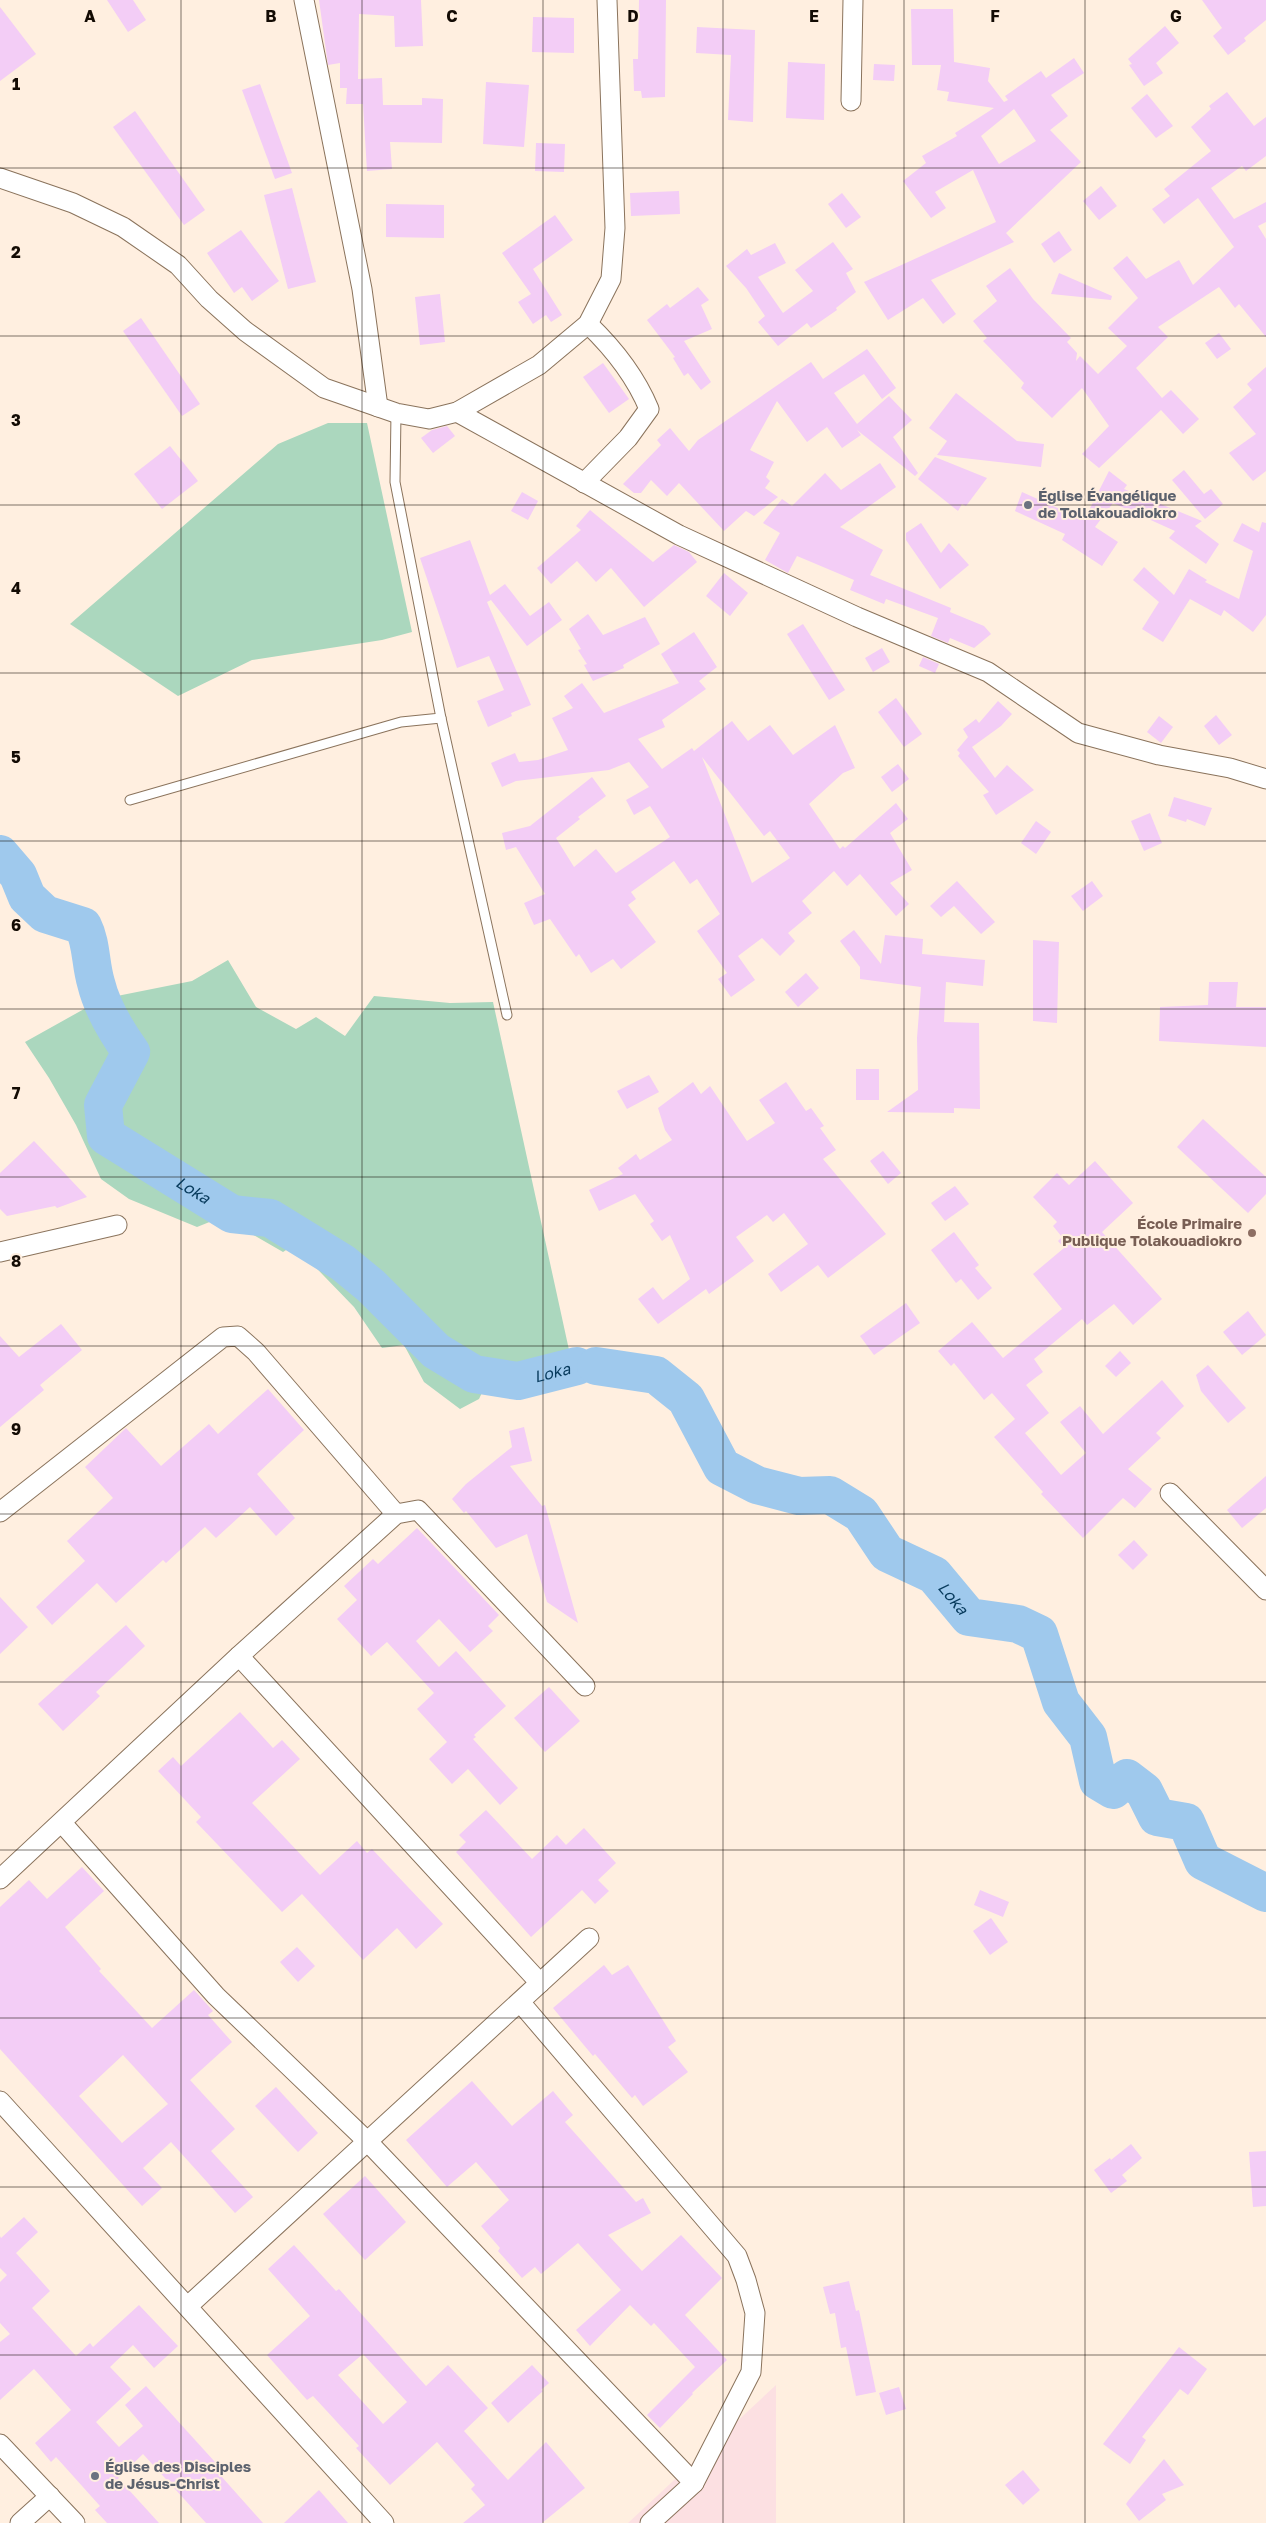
<svg xmlns="http://www.w3.org/2000/svg" width="1266" height="2523" viewBox="0 0 1266 2523" font-family="'Golos Text',sans-serif">
	<rect width="100%" height="100%" fill="#ffefe0"/>
	<polygon fill="#fce0e2" points="776,2385 776,2523 628,2523"/>
	<g fill="#abd7be">
		<polygon points="328,423 367,423 412,632 382,640 252,660 178,696 70,624 278,444"/>
		<polygon points="228,960 256,1007 296,1029 316,1017 345,1036 374,996 450,1003 493,1002 571,1359 535,1368 490,1376 479,1399 460,1409 424,1382 404,1345 382,1348 354,1307 294,1245 283,1252 222,1217 197,1227 129,1199 101,1179 76,1125 49,1078 25,1042 102,999 192,981"/>
	</g>
	<g fill="none" stroke-linecap="round" stroke-linejoin="round">
		<g stroke="#9fc9ed" stroke-width="38">
			<path id="s1" d="M0,854L18,875L27,897L45,914L83,926C92,944 90,963 96,983C102,1008 116,1031 131,1052L103,1105L106,1136L232,1214L270,1218L343,1263L371,1286L436,1351L474,1374L518,1381L577,1366"/>
			<path id="s2" d="M596,1366L656,1375L686,1399L722,1467L757,1485L799,1496L830,1495L861,1514L887,1553L934,1575L969,1617L1018,1624L1039,1634L1061,1702L1088,1737L1098,1781L1113,1790L1127,1778L1144,1791L1157,1817L1186,1822L1203,1861L1266,1893"/>
		</g>
	</g>
	<g fill="#f3cdf6" fill-rule="evenodd">
		<polygon points="107,0 133,0 146,20 128,32"/>
		<polygon points="319,0 421,0 423,46 395,47 394,16 359,14 358,79 382,78 383,105 422,105 422,98 443,99 442,143 390,142 392,169 367,171 363,104 346,104 347,88 340,88 340,63 328,65"/>
		<polygon points="639,0 666,0 665,97 642,98 641,91 634,91 633,59 638,59"/>
		<polygon points="1202,0 1266,0 1266,20 1244,38 1246,41 1228,55 1213,36 1222,28"/>
		<polygon points="0,7 36,54 0,81"/>
		<path d="M911,9H953L954,62L990,68L988,81L1004,102L1008,100L1005,96L1041,71L1046,78L1074,58L1084,73L1051,95L1068,116L1050,130L1081,162L1006,233L1014,242L931,280L956,314L943,324L923,298L888,320L864,282L996,222L973,170L935,192L946,208L931,218L903,181L926,163L922,156L957,136L955,133L994,108L947,101L949,92L937,90L941,65H912ZM1014,109L1036,141L999,164L981,136Z"/>
		<polygon points="533,17 574,18 574,53 532,52"/>
		<polygon points="1165,26 1179,43 1156,63 1163,73 1144,86 1129,65 1132,64 1128,59"/>
		<polygon points="697,27 755,30 753,122 728,120 731,55 696,53"/>
		<polygon points="788,62 825,64 824,120 786,118"/>
		<polygon points="874,64 895,65 894,81 873,80"/>
		<polygon points="486,82 529,85 524,147 483,144"/>
		<polygon points="260,84 292,173 275,179 242,90"/>
		<polygon points="1227,92 1254,126 1266,117 1266,156 1246,171 1242,166 1211,188 1234,219 1266,202 1266,222 1258,226 1266,239 1266,337 1239,304 1235,308 1219,287 1158,327 1168,337 1136,368 1162,398 1171,390 1199,419 1183,434 1161,410 1099,468 1082,454 1109,426 1082,388 1052,418 1021,388 1024,383 983,341 987,338 973,321 997,301 986,286 1010,268 1033,299 1071,338 1067,342 1077,353 1076,361 1080,356 1098,374 1127,346 1108,328 1138,298 1113,268 1127,256 1146,279 1179,260 1193,285 1234,247 1198,198 1164,224 1152,209 1170,196 1164,189 1211,151 1191,127 1211,109 1209,106"/>
		<polygon points="1147,94 1173,126 1156,138 1131,108"/>
		<polygon points="135,111 205,210 184,225 113,127"/>
		<polygon points="536,143 565,144 564,172 535,171"/>
		<polygon points="1101,186 1117,206 1099,220 1083,201"/>
		<polygon points="292,188 316,282 288,289 264,195"/>
		<polygon points="679,191 680,214 631,216 630,193"/>
		<polygon points="842,193 861,217 846,228 828,204"/>
		<polygon points="386,204 444,205 444,238 386,237"/>
		<polygon points="555,215 573,240 533,269 562,315 551,322 546,315 533,324 518,302 531,294 502,253"/>
		<polygon points="241,230 279,281 252,301 242,287 234,293 207,253"/>
		<polygon points="1059,231 1072,250 1054,263 1041,244"/>
		<polygon points="833,242 853,269 846,273 856,292 836,308 837,310 811,328 807,323 778,346 758,322 765,316 746,288 726,266 747,249 751,255 775,243 786,263 758,277 783,313 813,291 795,270"/>
		<polygon points="1059,273 1112,296 1111,300 1051,294"/>
		<polygon points="698,287 709,300 701,305 712,329 684,341 711,382 701,390 688,373 684,376 673,358 675,357 647,320 667,304 670,308"/>
		<polygon points="440,294 445,342 420,345 415,297"/>
		<polygon points="141,318 200,404 182,416 123,331"/>
		<polygon points="1219,333 1231,349 1217,359 1205,343"/>
		<polygon points="867,349 896,388 882,399 864,374 834,393 857,424 889,396 912,420 893,437 918,473 915,476 857,430 861,435 842,448 827,427 807,442 777,401 750,450 774,462 766,477 770,481 765,488 778,497 754,516 746,511 724,531 679,483 667,496 651,480 641,493 634,493 623,484 661,445 657,440 670,428 689,451 698,440 811,362 823,379"/>
		<polygon points="603,363 629,399 609,413 583,377"/>
		<polygon points="1266,367 1266,471 1253,481 1229,453 1256,434 1233,407 1252,390 1247,384"/>
		<polygon points="956,393 1017,441 1044,444 1041,467 937,455 947,441 929,428"/>
		<polygon points="447,426 455,436 433,453 421,438 432,430"/>
		<polygon points="170,446 198,481 162,509 134,474"/>
		<polygon points="935,457 987,478 966,506 962,504 958,511 918,479"/>
		<polygon points="880,463 896,487 840,527 883,550 870,575 951,608 950,612 984,626 991,634 974,648 950,638 948,643 931,636 938,618 886,599 884,604 850,590 854,580 797,556 788,573 765,560 780,533 763,523 782,499 792,506 825,473 841,490"/>
		<polygon points="1184,470 1204,494 1211,489 1223,504 1205,519 1172,480"/>
		<polygon points="1109,471 1127,485 1124,489 1202,521 1195,526 1219,544 1206,564 1169,538 1175,531 1113,503 1095,527 1118,542 1102,566 1062,540 1065,534 1015,511 1022,492 1084,520"/>
		<polygon points="522,492 538,501 528,520 511,511"/>
		<polygon points="590,510 653,562 674,545 689,552 697,562 644,607 611,568 596,582 577,561 551,584 537,568 581,530 576,526"/>
		<polygon points="1262,522 1266,523 1266,615 1253,632 1224,610 1221,616 1190,599 1163,642 1142,629 1159,602 1133,580 1144,567 1174,595 1189,569 1207,580 1205,582 1239,599 1253,551 1233,541 1242,523 1259,532"/>
		<polygon points="921,523 941,553 949,543 969,565 940,589 906,540 906,533"/>
		<polygon points="470,540 490,595 505,584 530,616 549,602 562,620 527,646 491,600 487,602 531,705 511,713 512,716 488,727 477,701 504,690 489,656 457,668 420,558"/>
		<polygon points="724,573 748,593 730,616 706,596"/>
		<polygon points="588,614 603,635 645,617 660,644 623,665 624,668 593,681 584,665 587,664 578,650 581,649 569,629"/>
		<polygon points="803,624 845,690 829,700 787,634"/>
		<path d="M694,632L717,667L699,681L706,689L662,720L665,727L638,739L662,769L692,748L694,751L732,721L748,741L770,725L793,755L835,725L855,768L843,773L809,804L840,849L843,846L845,848L896,803L908,819L890,833L912,870L890,883L909,904L896,916L860,874L847,886L834,871L802,901L812,913L788,933L795,941L780,956L762,938L738,956L755,980L731,997L718,979L727,973L697,931L720,914L697,879L690,884L674,861L631,892L636,899L628,905L656,942L621,969L613,959L591,973L579,954L576,957L550,919L534,925L524,903L545,894L516,847L506,850L502,833L530,826L592,777L606,796L578,817L580,819L556,838L574,867L596,849L616,873L670,837L650,806L634,815L626,800L649,787L629,762L609,770L516,781L502,787L491,763L515,753L519,762L538,760L568,750L552,718L573,708L564,696L582,683L604,713L679,683L661,654ZM702,757L764,836L770,831L790,858L752,883Z"/>
		<polygon points="882,648 890,662 873,672 865,658"/>
		<polygon points="923,657 939,664 935,673 919,666"/>
		<polygon points="896,698 922,734 904,747 878,712"/>
		<polygon points="998,701 1012,714 1001,726 972,747 995,778 1007,765 1034,790 996,815 983,795 989,792 958,756 960,753 957,750 968,737 963,729 976,719 979,723"/>
		<polygon points="1216,715 1232,735 1219,745 1204,726"/>
		<polygon points="1159,716 1173,727 1161,743 1147,732"/>
		<polygon points="898,764 909,779 892,792 881,777"/>
		<polygon points="1174,797 1212,808 1205,826 1187,819 1186,822 1168,816"/>
		<polygon points="1150,813 1162,843 1144,851 1131,821"/>
		<polygon points="1036,821 1051,832 1036,854 1021,843"/>
		<polygon points="957,881 995,922 981,934 954,906 941,917 930,906"/>
		<polygon points="1092,881 1103,896 1083,911 1071,896"/>
		<polygon points="854,930 881,964 885,935 923,939 922,954 985,960 983,986 946,982 944,1022 979,1023 980,1109 954,1108 954,1113 887,1112 918,1090 917,1038 921,987 860,979 860,967 840,941"/>
		<polygon points="1033,940 1059,942 1057,1023 1033,1021"/>
		<polygon points="806,973 819,988 798,1007 785,992"/>
		<polygon points="1209,982 1238,982 1236,1007 1266,1007 1266,1047 1159,1041 1160,1007 1208,1005"/>
		<rect x="856" y="1069" width="23" height="31"/>
		<polygon points="649,1075 659,1092 627,1109 617,1091"/>
		<polygon points="693,1082 701,1094 710,1086 747,1141 775,1123 759,1100 786,1082 806,1111 811,1108 824,1126 820,1128 836,1150 823,1159 886,1234 828,1278 818,1265 781,1292 768,1274 808,1244 784,1213 773,1222 767,1215 736,1237 754,1261 709,1294 706,1289 658,1324 638,1299 653,1287 663,1300 690,1279 670,1235 662,1241 650,1224 654,1221 635,1194 599,1211 589,1190 623,1174 618,1168 636,1154 640,1160 672,1140 665,1130 658,1108"/>
		<polygon points="1203,1119 1266,1177 1266,1194 1248,1213 1177,1147"/>
		<polygon points="34,1141 87,1197 57,1208 55,1206 7,1216 0,1209 0,1173"/>
		<polygon points="883,1151 901,1173 888,1184 870,1161"/>
		<polygon points="1095,1161 1133,1203 1102,1232 1162,1299 1133,1325 1114,1304 1087,1325 1082,1319 1034,1359 1043,1372 1026,1385 1049,1413 1025,1433 1061,1475 1086,1453 1060,1422 1080,1406 1103,1434 1162,1380 1184,1406 1156,1433 1161,1438 1128,1469 1152,1489 1135,1508 1123,1498 1083,1538 1041,1494 1043,1492 994,1437 1015,1419 992,1393 984,1400 954,1363 951,1366 938,1351 972,1322 1003,1358 1062,1309 1033,1274 1064,1248 1058,1241 1062,1237 1053,1226 1057,1222 1033,1197 1057,1173 1069,1185"/>
		<polygon points="955,1186 969,1204 945,1221 931,1203"/>
		<polygon points="954,1232 979,1265 975,1268 992,1288 978,1300 961,1279 956,1283 931,1250"/>
		<polygon points="906,1303 920,1323 874,1355 860,1336"/>
		<polygon points="1248,1311 1266,1335 1242,1355 1223,1332"/>
		<polygon points="61,1324 82,1350 40,1385 44,1390 0,1427 0,1336 19,1357"/>
		<polygon points="1120,1351 1131,1363 1116,1377 1105,1366"/>
		<polygon points="1208,1365 1246,1408 1228,1423 1201,1391 1196,1375"/>
		<polygon points="268,1389 304,1430 257,1474 295,1518 276,1536 250,1507 216,1538 205,1527 166,1563 163,1560 116,1603 97,1583 52,1625 36,1607 85,1561 67,1541 113,1498 85,1467 126,1428 161,1466 209,1424 218,1434"/>
		<polygon points="524,1427 532,1461 510,1466 542,1506 545,1505 578,1623 547,1602 527,1534 496,1548 466,1511 464,1513 452,1499 466,1484 512,1447 509,1431"/>
		<polygon points="1266,1476 1266,1508 1242,1528 1227,1510"/>
		<polygon points="417,1528 499,1615 488,1626 493,1631 470,1652 439,1619 416,1641 439,1667 456,1651 506,1706 474,1735 476,1737 473,1739 518,1788 500,1805 468,1769 452,1784 429,1759 447,1742 417,1709 434,1693 387,1642 371,1656 337,1619 357,1600 344,1586 373,1559 378,1564"/>
		<polygon points="1134,1540 1148,1555 1133,1570 1118,1555"/>
		<polygon points="0,1597 28,1627 0,1654"/>
		<polygon points="126,1625 145,1646 96,1692 100,1696 63,1731 38,1704"/>
		<polygon points="549,1687 580,1721 545,1752 514,1718"/>
		<polygon points="240,1712 273,1748 282,1740 300,1759 252,1803 320,1875 357,1841 367,1853 372,1849 443,1924 416,1949 397,1928 363,1960 302,1894 282,1912 196,1822 201,1817 158,1771 173,1757 181,1766"/>
		<polygon points="486,1810 532,1859 557,1835 566,1845 584,1828 616,1863 598,1880 609,1891 595,1904 582,1890 531,1937 456,1852 466,1842 459,1835"/>
		<path d="M82,1867L104,1891L65,1927L101,1969L99,1971L152,2028L194,1990L213,2011L208,2015L232,2042L190,2080L235,2129L211,2151L253,2197L235,2213L171,2142L143,2168L162,2188L142,2206L0,2049V1907L29,1880L47,1899ZM123,2055L168,2104L122,2143L79,2096Z"/>
		<polygon points="980,1890 1009,1902 1003,1917 974,1905"/>
		<polygon points="991,1918 1008,1942 990,1955 973,1931"/>
		<polygon points="297,1947 315,1966 298,1982 280,1962"/>
		<polygon points="604,1965 612,1975 628,1965 676,2041 668,2047 688,2072 643,2106 635,2095 632,2098 595,2054 593,2056 553,2008"/>
		<polygon points="472,2081 512,2126 553,2091 573,2115 565,2122 636,2202 643,2198 651,2213 608,2235 642,2271 681,2235 722,2278 685,2315 727,2360 692,2393 693,2394 660,2428 647,2415 695,2367 654,2323 651,2326 630,2305 590,2346 576,2330 621,2290 578,2243 541,2274 535,2267 522,2278 498,2251 500,2248 481,2226 509,2200 476,2162 447,2187 406,2140"/>
		<polygon points="276,2087 318,2133 298,2152 255,2106"/>
		<polygon points="1131,2144 1142,2158 1122,2175 1127,2181 1111,2193 1094,2170 1110,2158 1111,2160"/>
		<polygon points="1266,2151 1266,2206 1253,2207 1249,2152"/>
		<polygon points="365,2176 406,2222 365,2260 323,2214"/>
		<polygon points="24,2217 38,2232 16,2253 50,2291 32,2308 76,2356 90,2343 93,2347 139,2305 178,2346 154,2368 133,2345 110,2367 131,2389 96,2422 119,2447 143,2426 125,2405 146,2386 225,2473 221,2476 263,2523 206,2523 143,2454 118,2478 159,2523 107,2523 95,2510 100,2506 56,2457 51,2462 35,2443 71,2410 34,2369 0,2400 0,2342 10,2334 0,2323 0,2282 7,2275 0,2268 0,2236 1,2238"/>
		<path d="M294,2245L336,2291L339,2289L426,2386L448,2365L488,2408L464,2431L508,2480L546,2442L585,2488L542,2523H463L485,2505L471,2489L475,2485L437,2442L390,2485L356,2448L359,2446L313,2396L307,2400L267,2355L310,2316L268,2269ZM363,2354L407,2402L383,2424L338,2375Z"/>
		<polygon points="849,2281 856,2311 859,2310 876,2392 856,2396 846,2347 841,2348 835,2313 830,2314 823,2287"/>
		<polygon points="1179,2347 1207,2369 1188,2395 1180,2389 1142,2437 1146,2440 1130,2464 1103,2444"/>
		<polygon points="532,2365 549,2383 541,2390 543,2391 508,2423 491,2403"/>
		<polygon points="899,2387 906,2409 886,2415 879,2393"/>
		<polygon points="1164,2459 1184,2485 1162,2494 1166,2500 1139,2521 1126,2504 1128,2501"/>
		<polygon points="1023,2470 1040,2490 1023,2505 1005,2485"/>
		<polygon points="319,2490 348,2523 284,2523"/>
	</g>
	<g fill="none" stroke-linecap="round" stroke-linejoin="round">
		<defs>
			<g id="lane">
				<polyline points="441,718 507,1015"/>
				<polyline points="130,800 401,722 441,718 395,482 396,413"/>
			</g>
			<g id="street">
				<polyline points="304,0 362,289 378,407"/>
				<polyline points="851,101 853,0"/>
				<polyline points="0,178 73,203 123,227 178,265 209,299 245,331 324,388 396,413 429,419 457,412 539,365 588,324 611,279 615,228 607,0"/>
				<polyline points="457,412 679,535 857,617 988,672 1078,733 1159,755 1230,768 1266,779"/>
				<path d="M584,483L628,438L649,409C635,375 614,349 588,324"/>
				<polyline points="0,1252 117,1225"/>
				<polyline points="1170,1493 1266,1590"/>
				<polyline points="0,1512 223,1337 238,1336 256,1352 396,1514"/>
				<polyline points="239,1656 540,1983"/>
				<polyline points="62,1823 216,1996 368,2142 694,2483"/>
				<polyline points="0,1879 239,1656 396,1514 418,1510 585,1686"/>
				<polyline points="520,2002 737,2256 746,2280 755,2313 751,2372 694,2483 650,2523"/>
				<polyline points="0,2101 384,2523"/>
				<polyline points="188,2306 589,1938"/>
				<polyline points="0,2444 75,2523"/>
				<polyline points="20,2523 50,2496"/>
			</g>
		</defs>
		<use href="#lane" stroke="#8a735c" stroke-width="11"/>
		<use href="#street" stroke="#8a735c" stroke-width="21"/>
		<use href="#lane" stroke="#fff" stroke-width="9"/>
		<use href="#street" stroke="#fff" stroke-width="19"/>
	</g>
	<path fill="none" stroke="#130b04" stroke-width="1" stroke-opacity="0.55" d="M181,0V2523M362,0V2523M543,0V2523M723,0V2523M904,0V2523M1085,0V2523M0,168H1266M0,336H1266M0,505H1266M0,673H1266M0,841H1266M0,1009H1266M0,1177H1266M0,1346H1266M0,1514H1266M0,1682H1266M0,1850H1266M0,2018H1266M0,2187H1266M0,2355H1266"/>
	<g fill="#6b7280" stroke="#ffefe0" stroke-width="2">
		<circle cx="1028" cy="505" r="5"/>
		<circle cx="95" cy="2476" r="5"/>
	</g>
	<circle fill="#8d6e63" stroke="#ffefe0" stroke-width="2" cx="1252" cy="1233" r="5"/>
	<g text-anchor="middle" stroke-width="4" stroke-linejoin="round" paint-order="stroke">
		<g font-size="15" font-weight="bold" fill="#5b616d" stroke="#ffefe0" text-anchor="start">
			<text x="1038" y="501">Église Évangélique<tspan x="1038" dy="17">de Tollakouadiokro</tspan></text>
			<text x="105" y="2472">Église des Disciples<tspan x="105" dy="17">de Jésus-Christ</tspan></text>
		</g>
		<g font-size="15" font-weight="bold" fill="#785e54" stroke="#ffefe0" text-anchor="end">
			<text x="1242" y="1229">École Primaire<tspan x="1242" dy="17">Publique Tolakouadiokro</tspan></text>
		</g>
		<g font-size="16" font-style="italic" fill="#073a5c" stroke="#ffefe0">
			<text dy="6" stroke="none"><textPath href="#s1" startOffset="446">Loka</textPath></text>
			<text dy="6" stroke="none"><textPath href="#s1" startOffset="868">Loka</textPath></text>
			<text dy="6" stroke="none"><textPath href="#s2" startOffset="455">Loka</textPath></text>
		</g>
	</g>
	<g font-size="16" text-anchor="middle" font-weight="bold" fill="#130b04" stroke="#ffefe0" stroke-width="4" stroke-linejoin="round" paint-order="stroke">
		<text x="90" y="22">A</text>
		<text x="271" y="22">B</text>
		<text x="452" y="22">C</text>
		<text x="633" y="22">D</text>
		<text x="814" y="22">E</text>
		<text x="995" y="22">F</text>
		<text x="1176" y="22">G</text>
		<text x="16" y="90">1</text>
		<text x="16" y="258">2</text>
		<text x="16" y="426">3</text>
		<text x="16" y="594">4</text>
		<text x="16" y="763">5</text>
		<text x="16" y="931">6</text>
		<text x="16" y="1099">7</text>
		<text x="16" y="1267">8</text>
		<text x="16" y="1435">9</text>
	</g>
</svg>
